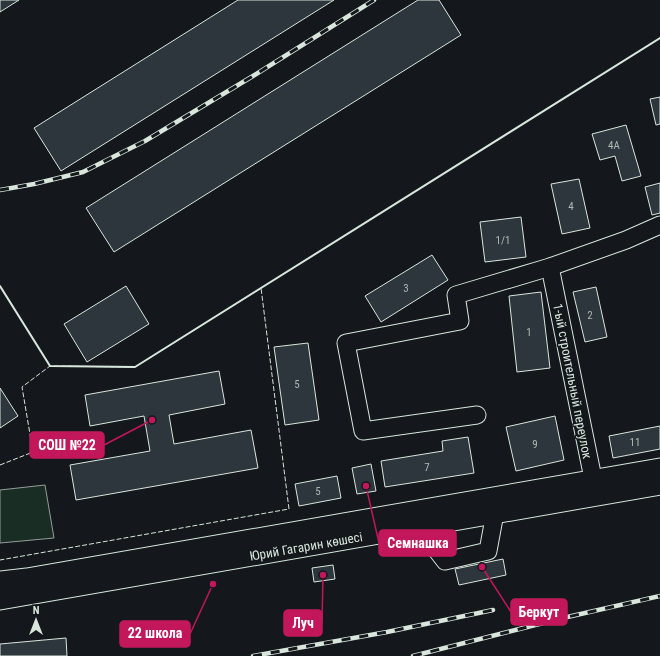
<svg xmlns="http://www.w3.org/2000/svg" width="660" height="656" viewBox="0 0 660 656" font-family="'Roboto Condensed',sans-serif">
	<rect width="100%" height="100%" fill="#14181c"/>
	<polygon fill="#1a2d24" stroke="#939e99" points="45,485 54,538 0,543 0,490"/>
	<g fill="#2c363c" stroke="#d8e6dc">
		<polygon points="0,0 19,0 0,12"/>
		<polygon points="238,0 334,0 61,171 34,128"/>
		<polygon points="418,0 439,0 461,35 114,252 86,208"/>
		<polygon points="660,97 660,124 656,125 650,99"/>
		<polygon points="626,125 641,176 622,181 615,156 600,160 592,134"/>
		<polygon points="579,179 590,228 562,234 551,184"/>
		<polygon points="660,183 660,213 652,215 645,187"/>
		<polygon points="521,217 526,257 485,262 480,222"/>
		<polygon points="432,255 448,280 381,322 365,296"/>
		<polygon points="126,286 149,324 87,362 64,324"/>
		<polygon points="596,287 607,337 585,342 573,292"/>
		<polygon points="541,292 550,368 517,372 509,296"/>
		<polygon points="308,343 319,420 285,425 274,347"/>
		<polygon points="219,371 225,404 169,415 174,444 251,430 258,468 76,500 70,465 150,451 144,416 90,426 85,395"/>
		<polygon points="0,388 18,416 0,428"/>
		<polygon points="555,416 564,460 516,471 506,427"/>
		<polygon points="660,426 660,449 613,458 609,436"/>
		<polygon points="468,437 474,473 385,487 381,461 443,451 442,441"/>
		<polygon points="371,464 376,491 357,494 352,468"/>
		<polygon points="337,476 341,498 299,506 295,484"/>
		<polygon points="503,559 506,575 459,585 455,569"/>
		<polygon points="333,565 335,579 314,582 312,568"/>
		<polygon points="66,638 67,656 0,656 0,644"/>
	</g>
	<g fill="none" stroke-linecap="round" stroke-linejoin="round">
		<defs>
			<g id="minor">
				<polyline points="550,267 596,493"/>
				<polyline points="477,415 363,431 346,343 460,321 456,295 550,267 626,240 660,225"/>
				<polyline points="418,526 445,561 488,551 495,513"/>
			</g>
			<g id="major">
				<polyline points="0,582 27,579 660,469"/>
				<polyline points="0,599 660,484"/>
			</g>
		</defs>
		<use href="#minor" stroke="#d8e6dc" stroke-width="19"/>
		<use href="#major" stroke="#d8e6dc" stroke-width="23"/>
		<use href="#minor" stroke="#14181c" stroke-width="17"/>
		<use href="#major" stroke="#14181c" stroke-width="21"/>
		<defs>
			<g id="rail">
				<polyline points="0,190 34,184 83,172 145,141 253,76 374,0"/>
				<polyline points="253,656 387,632 493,610"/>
				<polyline points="413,656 563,618 660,596"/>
			</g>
		</defs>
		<use href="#rail" stroke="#d8e6dc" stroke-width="4.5"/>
		<use href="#rail" stroke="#14181c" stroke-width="3" stroke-dasharray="9" stroke-linecap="butt"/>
		<polyline stroke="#d8e6dc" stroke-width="1" stroke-dasharray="5 2" stroke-linecap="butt" points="0,465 33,452 22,387 50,366 135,367 261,288 289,509 0,560"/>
		<polyline stroke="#d8e6dc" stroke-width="2" points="0,286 50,366 135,367 660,38"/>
	</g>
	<g text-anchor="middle" stroke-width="3" stroke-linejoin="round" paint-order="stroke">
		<g font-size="11" fill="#adbab4">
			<text x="614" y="149">4А</text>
			<text x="571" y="210">4</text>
			<text x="503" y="244">1/1</text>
			<text x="406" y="292">3</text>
			<text x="590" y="319">2</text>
			<text x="529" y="336">1</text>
			<text x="297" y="388">5</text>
			<text x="635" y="446">11</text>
			<text x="535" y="448">9</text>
			<text x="427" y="471">7</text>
			<text x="318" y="495">5</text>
		</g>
		<g font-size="13" fill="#d8e6dc" stroke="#14181c">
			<text transform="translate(573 381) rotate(79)" y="5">1-ый строительный переулок</text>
			<text transform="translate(306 546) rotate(-10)" y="5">Юрий Гагарин көшесі</text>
		</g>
	</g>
	<path fill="none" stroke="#c2185b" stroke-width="1.5" d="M152 420L104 445M366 486L379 543M482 567L511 612M323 575L322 623M213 584L190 634"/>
	<g fill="#c2185b" stroke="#14181c" stroke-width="1.5">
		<circle cx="152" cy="420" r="4"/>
		<circle cx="366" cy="486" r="4"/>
		<circle cx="482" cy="567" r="4"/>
		<circle cx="323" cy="575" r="4"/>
		<circle cx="213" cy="584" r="4"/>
	</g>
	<g fill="#c2185b" stroke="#c2185b" stroke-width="1.5">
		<rect x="30" y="432" width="74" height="26" rx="4"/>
		<rect x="379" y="530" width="77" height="26" rx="4"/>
		<rect x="511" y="599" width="56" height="26" rx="4"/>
		<rect x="284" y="610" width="38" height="26" rx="4"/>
		<rect x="120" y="621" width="70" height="26" rx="4"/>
	</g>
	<g font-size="14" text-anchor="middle" font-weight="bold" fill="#fff">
		<text x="67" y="450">СОШ №22</text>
		<text x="418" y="548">Семнашка</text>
		<text x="539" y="617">Беркут</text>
		<text x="303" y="628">Луч</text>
		<text x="155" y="638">22 школа</text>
	</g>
	<g transform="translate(36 620)" stroke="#14181c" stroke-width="3" paint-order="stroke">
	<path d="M0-3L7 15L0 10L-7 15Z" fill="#d8e6dc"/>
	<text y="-6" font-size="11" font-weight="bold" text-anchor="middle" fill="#d8e6dc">N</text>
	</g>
</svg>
